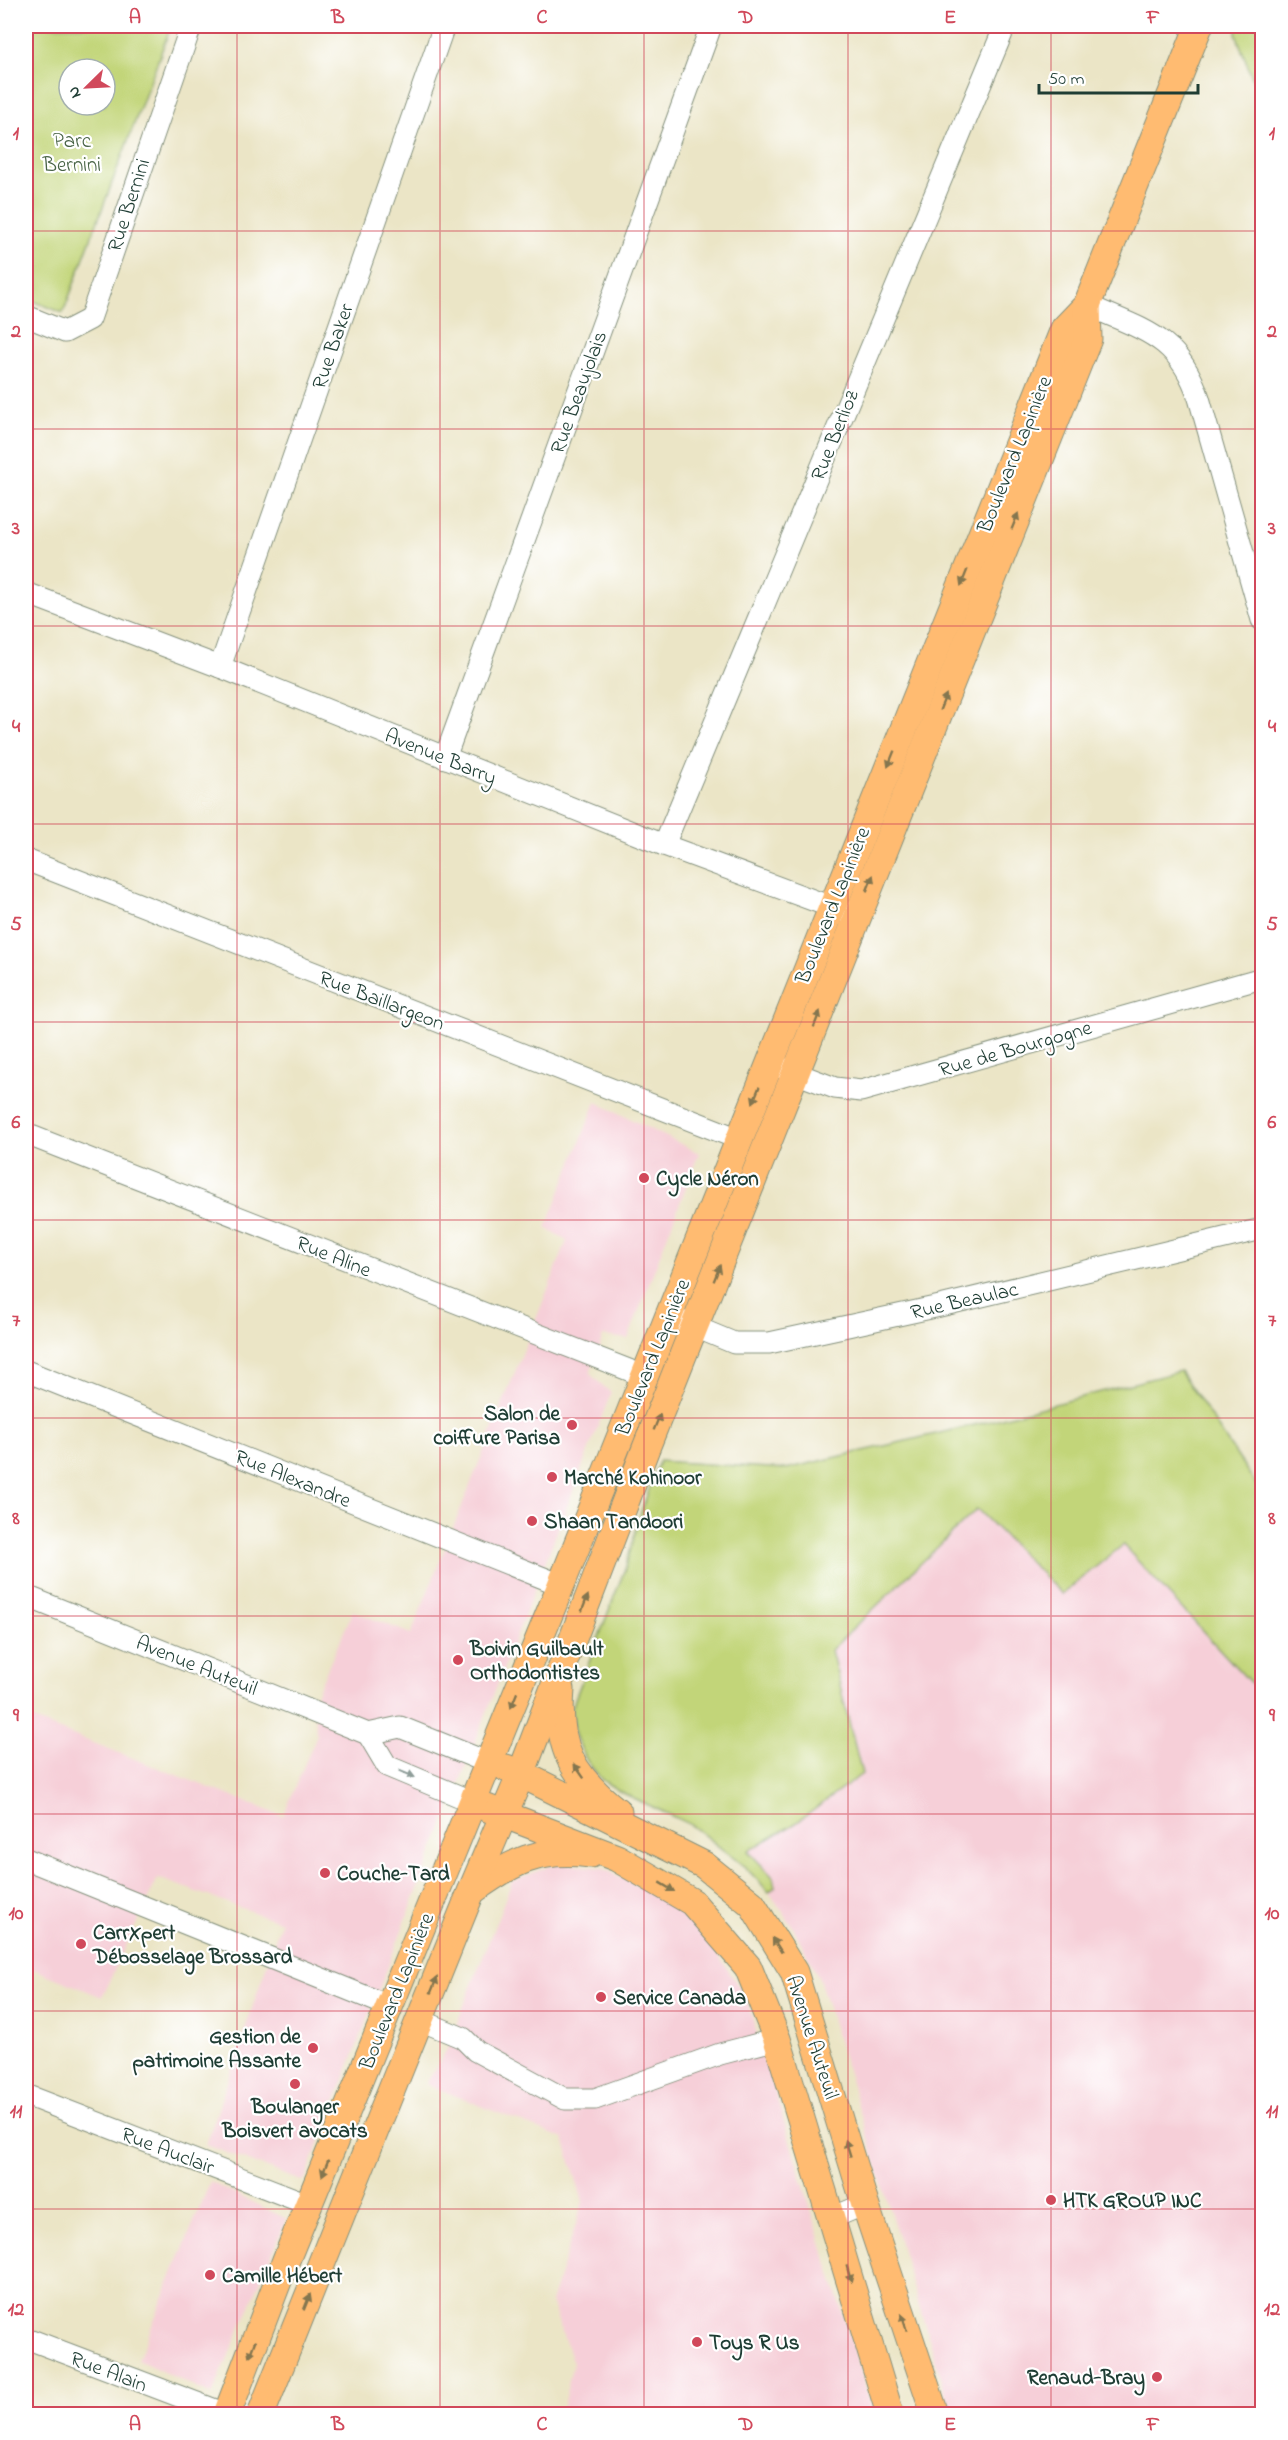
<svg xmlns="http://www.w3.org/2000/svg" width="1288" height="2440" viewBox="0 0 1288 2440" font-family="'Indie Flower',sans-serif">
	<rect width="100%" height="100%" fill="#fff"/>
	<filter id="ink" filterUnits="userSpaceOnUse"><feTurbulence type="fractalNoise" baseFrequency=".0167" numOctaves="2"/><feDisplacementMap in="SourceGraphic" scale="12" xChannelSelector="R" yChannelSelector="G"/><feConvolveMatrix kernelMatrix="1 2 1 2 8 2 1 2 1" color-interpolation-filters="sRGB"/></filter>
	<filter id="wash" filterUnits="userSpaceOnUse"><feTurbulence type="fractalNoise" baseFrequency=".008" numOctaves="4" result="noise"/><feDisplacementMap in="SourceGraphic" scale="24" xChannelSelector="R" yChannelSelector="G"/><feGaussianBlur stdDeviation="1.35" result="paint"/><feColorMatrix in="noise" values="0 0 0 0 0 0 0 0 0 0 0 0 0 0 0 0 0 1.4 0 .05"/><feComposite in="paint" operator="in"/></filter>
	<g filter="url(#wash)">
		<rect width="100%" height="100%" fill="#ebe5c6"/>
		<g fill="#f6cfd8">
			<polygon points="596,1102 699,1153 628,1339 603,1336 590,1374 611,1393 304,2182 206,2145 281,1922 158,1878 102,1997 26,1966 26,1717 283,1816 316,1737 315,1697 353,1611 411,1634 567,1241 546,1228"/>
			<polygon points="1180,1371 1262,1493 1262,2414 952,2414 819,1978 793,1927 769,1892 745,1867 706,1837 690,1825 621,1792 602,1780 575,1699 626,1566 640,1515 659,1461 786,1469 983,1423"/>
			<polygon points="558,1863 602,1868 668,1901 708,1939 746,1998 874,2414 561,2414 573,2363 551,2302 583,2202 564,2139 426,2084 447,2049 512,1881"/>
			<polygon points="210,2182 287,2219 212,2395 138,2360"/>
		</g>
		<g fill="#c2d579" stroke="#708956" stroke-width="1.5" fill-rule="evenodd">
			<path d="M26,26H171L63,313L26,298ZM69,69H105V105H69Z"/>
			<polygon points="1239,26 1262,26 1262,104 1236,34"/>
			<polygon points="1180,1371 1262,1493 1262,1695 1123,1545 1062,1594 977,1509 831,1650 862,1774 796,1823 748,1851 773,1877 775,1887 769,1892 745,1867 691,1825 621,1792 602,1780 587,1761 575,1735 572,1709 575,1699 626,1566 640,1515 659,1461 786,1469 983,1423"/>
		</g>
	</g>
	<g filter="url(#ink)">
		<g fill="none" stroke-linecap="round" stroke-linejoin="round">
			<defs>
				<g id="minor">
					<path d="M1087,305C1142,330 1178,335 1199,398L1262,620"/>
					<polyline points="26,316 65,332 90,319 191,26"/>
					<polyline points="26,593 220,667 664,845 845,912"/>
					<polyline points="220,667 444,26"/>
					<polyline points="445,758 711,26"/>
					<polyline points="664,845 1005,26"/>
					<polyline points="26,860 739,1139"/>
					<polyline points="782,1068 835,1088 861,1091 1262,978"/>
					<polyline points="26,1134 644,1376"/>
					<polyline points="681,1321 734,1343 769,1343 940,1306 1262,1229"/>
					<polyline points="26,1371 561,1585"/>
					<polyline points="26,1596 368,1734 400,1727 489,1763"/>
					<polyline points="368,1734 387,1766 473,1802"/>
					<polyline points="26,1859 389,2006"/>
					<polyline points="420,2020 463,2038 476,2051 565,2099 595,2099 720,2054 777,2039"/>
					<polyline points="26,2095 310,2205"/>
					<polyline points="832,2218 865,2204"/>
					<polyline points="26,2338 226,2414"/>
				</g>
				<g id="major">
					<path d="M561,1689C556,1747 572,1776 618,1812"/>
					<polyline points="506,1768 521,1774 704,1865 752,1904 794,1972 865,2204 935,2414"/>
					<polyline points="487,1808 617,1858 692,1902 748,1967 777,2039 890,2414"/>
					<path d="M472,1891C512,1862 538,1847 591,1854"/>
					<polyline points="227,2414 286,2260 561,1585 1064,329 1087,305 1199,26"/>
					<polyline points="261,2414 471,1892 521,1774 646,1448 1088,339 1087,305"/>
				</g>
			</defs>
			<use href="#minor" stroke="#85917d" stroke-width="23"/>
			<use href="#major" stroke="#85917d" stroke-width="29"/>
			<use href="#minor" stroke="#fff" stroke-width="21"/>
			<use href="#major" stroke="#ffbb71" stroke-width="27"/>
		</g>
		<defs><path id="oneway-solid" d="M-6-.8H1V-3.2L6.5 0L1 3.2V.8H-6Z" transform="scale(1.5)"/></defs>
		<g fill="#84764f">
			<use href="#oneway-solid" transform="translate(1015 521) rotate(-68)"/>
			<use href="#oneway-solid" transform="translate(964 578) rotate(112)"/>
			<use href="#oneway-solid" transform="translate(943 702) rotate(-68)"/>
			<use href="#oneway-solid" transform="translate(891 759) rotate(112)"/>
			<use href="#oneway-solid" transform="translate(870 883) rotate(-68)"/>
			<use href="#oneway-solid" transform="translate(817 1019) rotate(-69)"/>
			<use href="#oneway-solid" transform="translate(756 1095) rotate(112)"/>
			<use href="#oneway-solid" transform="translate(717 1273) rotate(-68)"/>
			<use href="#oneway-solid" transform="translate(657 1422) rotate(-68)"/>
			<use href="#oneway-solid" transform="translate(585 1603) rotate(-69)"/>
			<use href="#oneway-solid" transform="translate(514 1700) rotate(112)"/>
			<use href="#oneway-solid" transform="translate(579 1771) rotate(-125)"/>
			<use href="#oneway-solid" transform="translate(667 1887) rotate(31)"/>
			<use href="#oneway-solid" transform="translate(777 1945) rotate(-122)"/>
			<use href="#oneway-solid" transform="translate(434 1985) rotate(-68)"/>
			<use href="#oneway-solid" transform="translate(848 2148) rotate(-107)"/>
			<use href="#oneway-solid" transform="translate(325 2168) rotate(112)"/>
			<use href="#oneway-solid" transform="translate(849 2274) rotate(74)"/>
			<use href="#oneway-solid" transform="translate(307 2302) rotate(-68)"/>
			<use href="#oneway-solid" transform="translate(904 2322) rotate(-108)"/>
			<use href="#oneway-solid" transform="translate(252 2349) rotate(111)"/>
		</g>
		<use fill="#8f9e9a" href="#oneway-solid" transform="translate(407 1774) rotate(23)"/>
	</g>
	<path fill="none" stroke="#d1495b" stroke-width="1.5" stroke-opacity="0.55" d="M237,26V2414M440,26V2414M644,26V2414M848,26V2414M1051,26V2414M26,231H1262M26,429H1262M26,626H1262M26,824H1262M26,1022H1262M26,1220H1262M26,1418H1262M26,1616H1262M26,1814H1262M26,2011H1262M26,2209H1262"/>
	<g fill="#d1495b" stroke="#fff" stroke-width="2">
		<circle cx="644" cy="1178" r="6"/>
		<circle cx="572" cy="1425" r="6"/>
		<circle cx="552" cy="1477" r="6"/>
		<circle cx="532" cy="1521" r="6"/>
		<circle cx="458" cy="1660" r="6"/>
		<circle cx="325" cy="1873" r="6"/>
		<circle cx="81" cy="1944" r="6"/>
		<circle cx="601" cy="1997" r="6"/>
		<circle cx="313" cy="2048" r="6"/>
		<circle cx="295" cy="2084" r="6"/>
		<circle cx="1051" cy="2200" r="6"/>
		<circle cx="210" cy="2275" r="6"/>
		<circle cx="697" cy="2342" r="6"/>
		<circle cx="1157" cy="2377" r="6"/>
	</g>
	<g text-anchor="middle" stroke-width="4.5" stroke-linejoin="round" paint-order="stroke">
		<g font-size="21" fill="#486345" stroke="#fff">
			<text x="72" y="147">Parc<tspan x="72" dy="24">Bernini</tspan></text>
		</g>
		<g font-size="21" fill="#1f3d34" stroke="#fff">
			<text transform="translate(128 205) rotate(-72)" y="7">Rue Bernini</text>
			<text transform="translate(332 346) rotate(-71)" y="7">Rue Baker</text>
			<text transform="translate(578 392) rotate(-70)" y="7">Rue Beaujolais</text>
			<text transform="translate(834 435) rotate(-68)" y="7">Rue Berlioz</text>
			<text transform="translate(1014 454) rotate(-68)" y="7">Boulevard Lapinière</text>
			<text transform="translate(441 756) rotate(22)" y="7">Avenue Barry</text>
			<text transform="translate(832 905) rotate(-68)" y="7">Boulevard Lapinière</text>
			<text transform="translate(382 1000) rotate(21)" y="7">Rue Baillargeon</text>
			<text transform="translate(1015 1048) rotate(-16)" y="7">Rue de Bourgogne</text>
			<text transform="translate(334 1256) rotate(22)" y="7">Rue Aline</text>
			<text transform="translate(964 1300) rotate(-13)" y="7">Rue Beaulac</text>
			<text transform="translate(652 1357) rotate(-68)" y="7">Boulevard Lapinière</text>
			<text transform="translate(293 1478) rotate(22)" y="7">Rue Alexandre</text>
			<text transform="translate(197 1665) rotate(22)" y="7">Avenue Auteuil</text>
			<text transform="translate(396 1991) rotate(-68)" y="7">Boulevard Lapinière</text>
			<text transform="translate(813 2037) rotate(72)" y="7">Avenue Auteuil</text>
			<text transform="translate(168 2150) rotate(21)" y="7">Rue Auclair</text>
			<text transform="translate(109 2371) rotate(21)" y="7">Rue Alain</text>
		</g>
		<g font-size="21" font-weight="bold" fill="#1f3d34" stroke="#fff" text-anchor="start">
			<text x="656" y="1185">Cycle Néron</text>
			<text x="560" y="1420" text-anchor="end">Salon de<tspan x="560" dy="24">coiffure Parisa</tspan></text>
			<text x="564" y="1484">Marché Kohinoor</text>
			<text x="544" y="1528">Shaan Tandoori</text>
			<text x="470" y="1655">Boivin Guilbault<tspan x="470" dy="24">Orthodontistes</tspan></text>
			<text x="337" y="1880">Couche-Tard</text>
			<text x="93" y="1939">CarrXpert<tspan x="93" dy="24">Débosselage Brossard</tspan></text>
			<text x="613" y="2004">Service Canada</text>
			<text x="301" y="2043" text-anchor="end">Gestion de<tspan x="301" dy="24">patrimoine Assante</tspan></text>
			<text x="295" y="2113" text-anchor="middle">Boulanger<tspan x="295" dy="24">Boisvert avocats</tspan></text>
			<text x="1063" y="2207">HTK GROUP INC</text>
			<text x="222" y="2282">Camille Hébert</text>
			<text x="709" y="2349">Toys R Us</text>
			<text x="1145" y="2384" text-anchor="end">Renaud-Bray</text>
		</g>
	</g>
	<rect width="1288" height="2440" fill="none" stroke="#fff" stroke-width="66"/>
	<g transform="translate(87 87) rotate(246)"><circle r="28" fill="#ffffff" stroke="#a5b1ae" stroke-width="1.5"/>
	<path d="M0-4.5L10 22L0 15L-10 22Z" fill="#d1495b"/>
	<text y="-9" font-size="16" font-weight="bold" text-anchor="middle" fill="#1f3d34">N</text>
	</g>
	<path d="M1039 84v9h159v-9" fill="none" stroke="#1f3d34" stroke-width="3"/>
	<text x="1048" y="84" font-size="18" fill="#1f3d34" stroke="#ffffff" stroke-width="4.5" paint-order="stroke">50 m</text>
	<rect x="33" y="33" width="1222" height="2374" fill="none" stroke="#d1495b" stroke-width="2"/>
	<g font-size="20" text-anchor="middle" font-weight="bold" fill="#d1495b">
		<text x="135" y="23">A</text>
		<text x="338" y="23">B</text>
		<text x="542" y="23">C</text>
		<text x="746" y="23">D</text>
		<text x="950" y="23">E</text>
		<text x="1153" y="23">F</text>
		<text x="16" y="139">1</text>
		<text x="1272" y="139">1</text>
		<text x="16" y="337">2</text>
		<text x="1272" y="337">2</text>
		<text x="16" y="534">3</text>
		<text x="1272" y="534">3</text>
		<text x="16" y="732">4</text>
		<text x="1272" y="732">4</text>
		<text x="16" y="930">5</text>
		<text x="1272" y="930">5</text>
		<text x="16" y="1128">6</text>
		<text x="1272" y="1128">6</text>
		<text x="16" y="1326">7</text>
		<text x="1272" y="1326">7</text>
		<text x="16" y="1524">8</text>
		<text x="1272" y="1524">8</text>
		<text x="16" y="1721">9</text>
		<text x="1272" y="1721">9</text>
		<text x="16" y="1919">10</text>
		<text x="1272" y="1919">10</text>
		<text x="16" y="2117">11</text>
		<text x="1272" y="2117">11</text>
		<text x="16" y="2315">12</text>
		<text x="1272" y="2315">12</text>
		<text x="135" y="2430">A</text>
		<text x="338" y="2430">B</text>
		<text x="542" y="2430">C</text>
		<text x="746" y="2430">D</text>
		<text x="950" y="2430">E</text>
		<text x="1153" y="2430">F</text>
	</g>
</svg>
